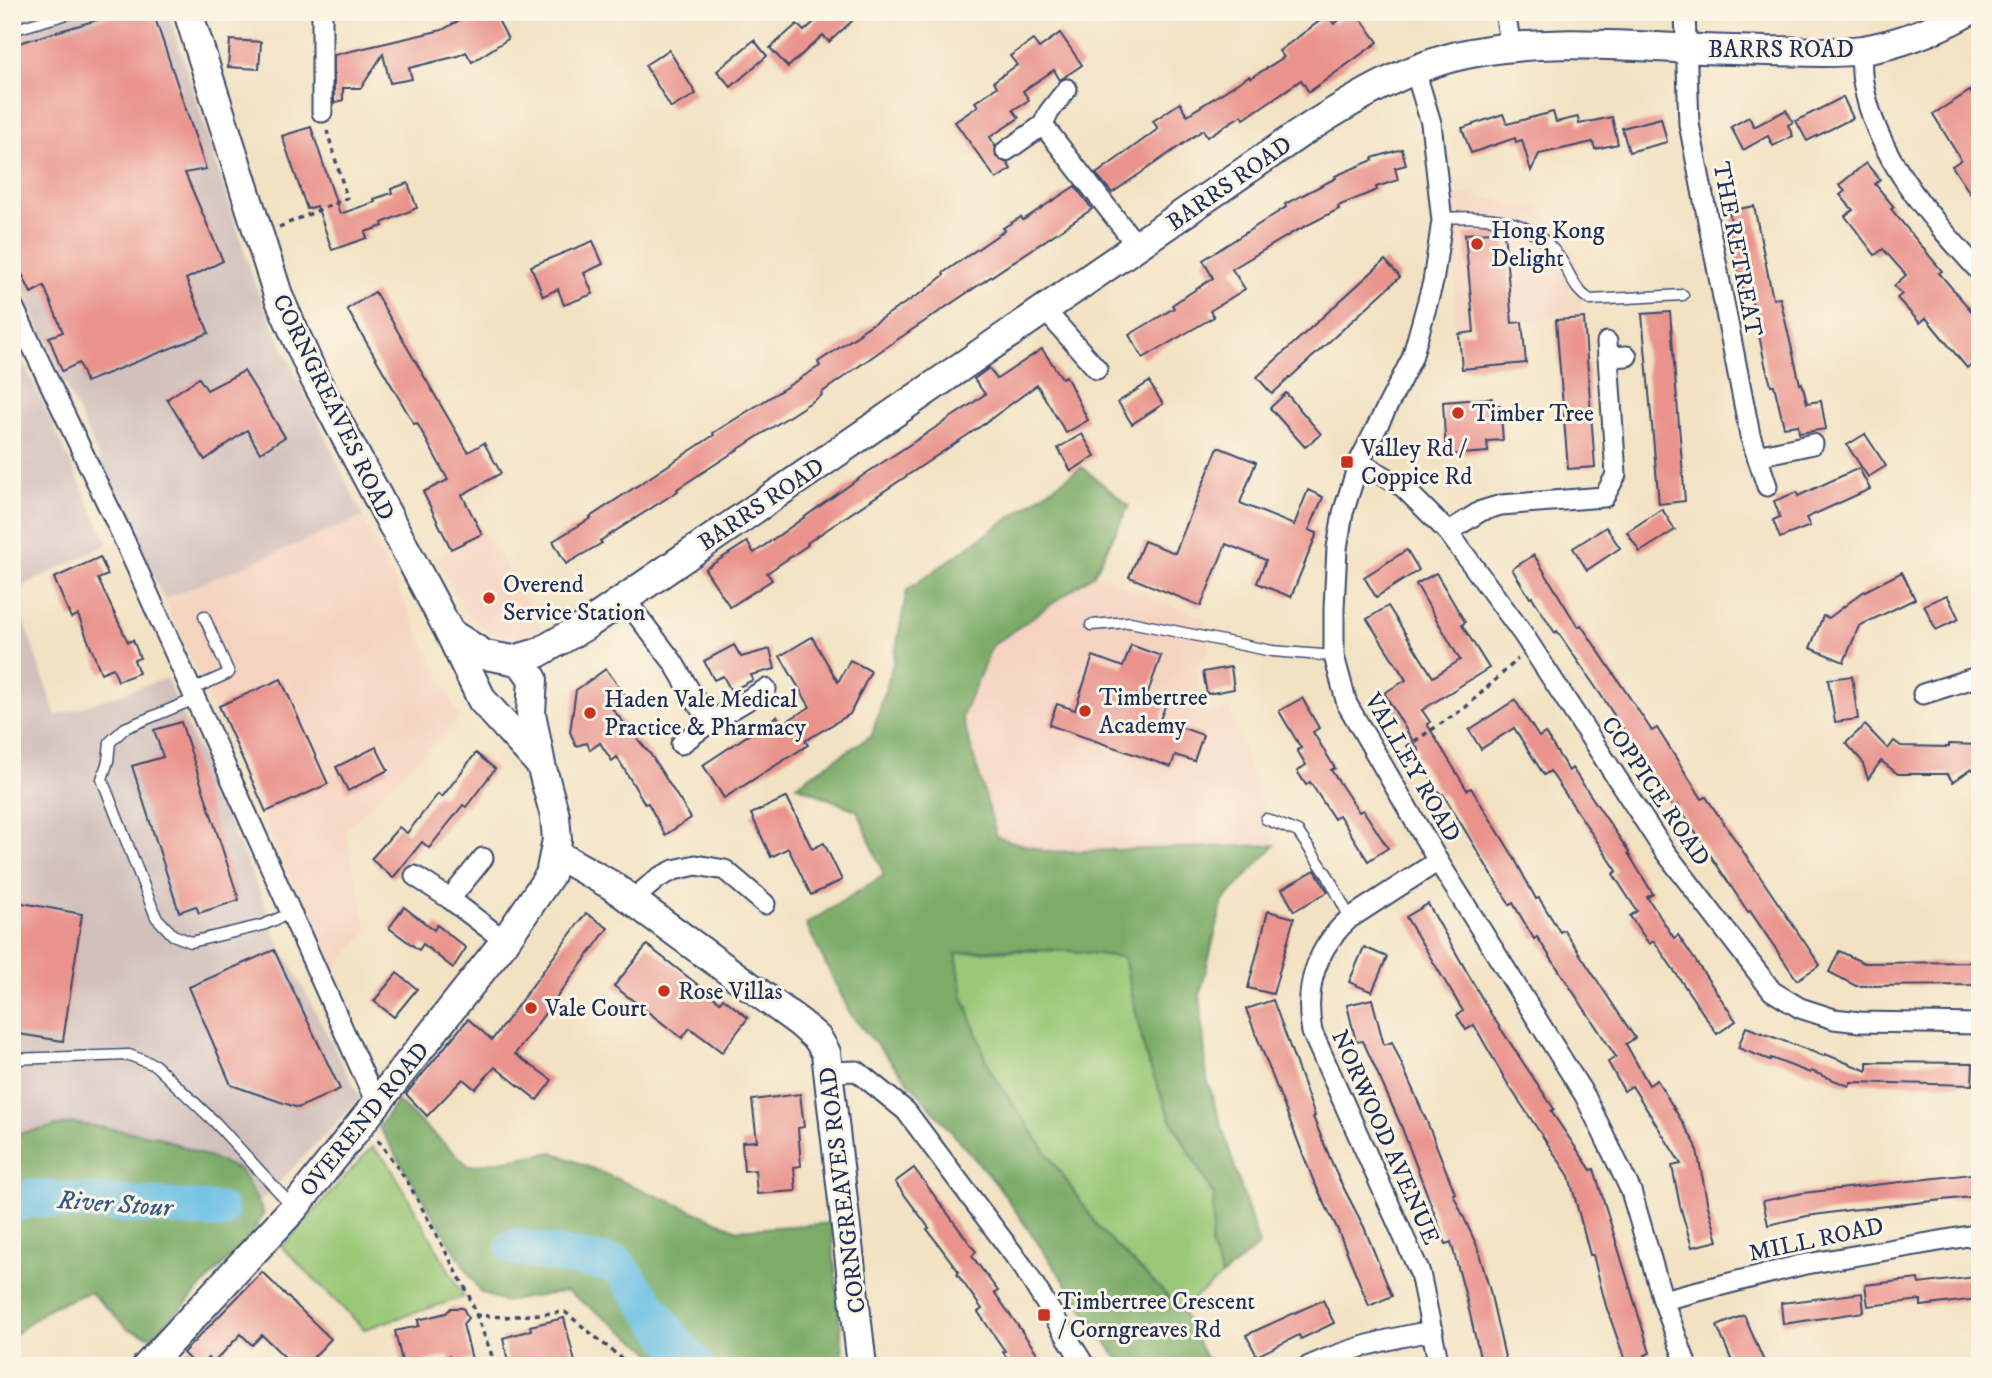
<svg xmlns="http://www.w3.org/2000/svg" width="1992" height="1378" viewBox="0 0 1992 1378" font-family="'IM FELL DW Pica',serif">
	<rect width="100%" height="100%" fill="#fcf5e5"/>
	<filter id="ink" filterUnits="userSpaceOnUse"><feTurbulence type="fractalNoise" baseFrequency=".0143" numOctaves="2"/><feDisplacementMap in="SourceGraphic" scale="14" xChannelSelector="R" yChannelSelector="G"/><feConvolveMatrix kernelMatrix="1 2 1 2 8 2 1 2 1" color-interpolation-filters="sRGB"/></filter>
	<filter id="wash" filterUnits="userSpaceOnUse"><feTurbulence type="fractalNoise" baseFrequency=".00686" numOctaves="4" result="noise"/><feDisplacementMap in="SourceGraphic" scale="28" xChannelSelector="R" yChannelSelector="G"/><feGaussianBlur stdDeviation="1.57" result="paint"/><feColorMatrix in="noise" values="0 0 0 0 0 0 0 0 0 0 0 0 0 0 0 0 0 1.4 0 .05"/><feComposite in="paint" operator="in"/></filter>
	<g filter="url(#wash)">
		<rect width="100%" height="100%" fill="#f2e2c3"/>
		<g fill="#f5d3c1">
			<polygon points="1455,192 1540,209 1577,254 1581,313 1523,322 1454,327 1457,216"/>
			<polygon points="363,517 460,718 345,830 368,931 333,970 164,599"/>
			<polygon points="482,534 489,535 543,631 527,636 509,637 490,633 469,618 436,558"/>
			<polygon points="1094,574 1204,618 1209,649 1207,654 1195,666 1206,714 1229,708 1275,845 1048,852 997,837 962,717 992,646"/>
		</g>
		<g fill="#d1c0bc">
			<polygon points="12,12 168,12 257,291 363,517 164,599 12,268"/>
			<polygon points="12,336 108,544 14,591 56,716 166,678 262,897 276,936 360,1098 258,1204 240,1170 73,1123 12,1135"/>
		</g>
		<g fill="#9ac877" stroke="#5a7c6a" stroke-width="2">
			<polygon points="1000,951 1078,951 1124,958 1146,1057 1170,1117 1214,1196 1211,1246 1222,1276 1181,1309 1101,1231 991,1072 963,996 956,953"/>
			<polygon points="372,1147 389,1164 464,1297 364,1329 282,1247"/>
		</g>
		<g fill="#7bac68" stroke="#4b6e63" stroke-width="2">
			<path d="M1082,467L1129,506L1094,574L992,646L962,717L997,837L1048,852L1275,845L1223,901L1200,994L1207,1079L1259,1245L1222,1276L1211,1246L1214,1196L1170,1117L1146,1057L1124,958C1073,949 1006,945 956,954L963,996L991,1072L1101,1231L1181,1309L1210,1366H1123L999,1187L851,1015L806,924L884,875L858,811L796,785L872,735L893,664L907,590Z"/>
			<polygon points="397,1101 469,1166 553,1152 738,1230 831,1223 844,1366 660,1366 648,1349 567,1291 504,1302 480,1292 379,1127"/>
			<polygon points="73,1123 157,1136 240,1170 264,1213 251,1236 153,1337 128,1329 90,1292 49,1308 12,1336 12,1135"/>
		</g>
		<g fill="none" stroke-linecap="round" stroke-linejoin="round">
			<g stroke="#67bfe4" stroke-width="37">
				<polyline points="12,1206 31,1198 220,1211"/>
				<polyline points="514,1247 618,1265 678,1346 697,1366"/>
			</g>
		</g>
		<g id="blocks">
			<g fill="#e9938c">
				<polygon points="124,12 153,12 206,169 185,173 223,261 186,279 209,333 86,382 79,363 62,371 49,337 63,332 44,286 31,293 12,253 12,45"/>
				<polygon points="474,12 494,12 508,39 472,62 466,52 458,56 409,68 412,79 390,83 383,54 361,88 343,88 343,100 334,103 334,55 442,30"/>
				<polygon points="825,12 862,12 829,42 823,35 788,67 770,48 797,24 804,31"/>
				<polygon points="1350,12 1356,12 1378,42 1309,92 1301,80 1244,119 1242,115 1207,137 1203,130 1112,193 1096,174 1158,129 1153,121 1180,103 1187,115 1249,76 1251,78 1284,57 1279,51 1328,15 1334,24"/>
				<polygon points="1060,33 1082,65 1060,80 1054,70 1023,91 1029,100 1013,110 1019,118 990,137 995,146 996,157 1007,163 1011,169 996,179 955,122 978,106 975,102 997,87 994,81 1017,65 1010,56 1033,40 1039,48"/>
				<polygon points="230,40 261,42 259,69 228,67"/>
				<polygon points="754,40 767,56 731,87 717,71"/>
				<polygon points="669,50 696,94 671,108 645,65"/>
				<polygon points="1970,91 1980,108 1980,208 1952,166 1961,160 1933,114"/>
				<polygon points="1843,97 1853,118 1807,141 1796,121"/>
				<polygon points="1786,110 1793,122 1788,125 1793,136 1773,146 1768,136 1743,150 1731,127 1749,117 1754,127"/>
				<polygon points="1553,112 1556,122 1578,117 1579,124 1612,117 1618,144 1595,149 1593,142 1539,154 1531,171 1522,140 1516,142 1515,138 1471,153 1462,128 1503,114 1507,124"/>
				<polygon points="1661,118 1667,142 1629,152 1622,128"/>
				<polygon points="311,127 340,214 375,202 374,199 392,193 391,189 408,183 417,208 382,223 383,226 365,232 367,238 332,250 317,206 307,209 282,136"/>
				<polygon points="1402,149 1406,165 1395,168 1398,180 1376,187 1377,190 1338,206 1339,209 1294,232 1232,269 1245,289 1210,311 1214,317 1143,358 1129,335 1174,308 1172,305 1213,278 1203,260 1286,207 1285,204 1336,178 1335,176 1373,160 1372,158"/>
				<polygon points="1866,163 1880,180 1875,184 1894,207 1891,209 1942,271 1939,273 1980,321 1980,356 1967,368 1926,318 1920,323 1897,298 1902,294 1894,286 1906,275 1883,249 1875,255 1845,216 1853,210 1840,195 1845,191 1839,185"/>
				<polygon points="1075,186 1092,209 882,350 821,393 822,395 677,489 678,491 600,541 602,543 566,564 553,541 591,518 590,517 714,435 713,433 820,366 818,362 861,333 860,332 924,291 944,275 943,273 1005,230 1003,228 1021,217 1023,220"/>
				<polygon points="1754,206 1773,299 1780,298 1800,384 1802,383 1807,403 1821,401 1826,429 1799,433 1798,425 1784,427 1774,385 1771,385 1765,364 1750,292 1743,294 1728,229 1732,228 1729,211"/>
				<polygon points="1504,231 1512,323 1522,322 1526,363 1462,369 1459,334 1474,332 1465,234"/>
				<polygon points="593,241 603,264 584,273 593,294 564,305 558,289 543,296 531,266"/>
				<polygon points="1385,260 1400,277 1272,394 1257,377"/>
				<polygon points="375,292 468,452 484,443 501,473 462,495 482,534 451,549 423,492 448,480 417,423 414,424 347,309"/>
				<polygon points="1670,312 1685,501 1659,504 1642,314"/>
				<polygon points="1584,318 1595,467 1568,469 1556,320"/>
				<polygon points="1042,349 1062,378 1066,376 1088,420 1066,433 1037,385 981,426 807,543 808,545 767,573 772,580 730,607 705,569 747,542 754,553 865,474 973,403 985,394 974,379 989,368 997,379"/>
				<polygon points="244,371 285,437 260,453 247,430 205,460 167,399 199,378 207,390"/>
				<polygon points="1149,382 1163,404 1132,424 1118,402"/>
				<polygon points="1286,393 1321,434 1305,447 1270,408"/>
				<polygon points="1492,398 1492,405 1500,405 1503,440 1487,441 1488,452 1446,455 1443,402"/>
				<polygon points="1082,434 1095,456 1071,471 1058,448"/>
				<polygon points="1865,434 1886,466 1868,477 1847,445"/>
				<polygon points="1218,447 1256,462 1240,503 1294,525 1308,490 1323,497 1309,530 1317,533 1291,597 1257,583 1266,560 1226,544 1201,606 1129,577 1144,541 1175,553"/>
				<polygon points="1859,468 1870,489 1806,518 1810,526 1780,538 1773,520 1780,517 1774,501 1797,492 1798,496"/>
				<polygon points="1662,509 1675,530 1640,552 1627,532"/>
				<polygon points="1606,527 1620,548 1587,570 1573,548"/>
				<polygon points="1407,550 1419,570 1376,597 1364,577"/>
				<polygon points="1534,555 1578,627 1581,625 1652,731 1657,728 1702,799 1706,797 1820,965 1797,980 1750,911 1748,912 1677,805 1673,808 1605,701 1557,631 1555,633 1532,597 1530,598 1512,569"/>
				<polygon points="100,557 108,575 98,579 128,642 133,640 140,658 134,660 139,673 118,681 113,668 101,673 78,615 71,618 54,578"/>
				<polygon points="1902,572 1915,599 1859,626 1844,662 1810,648 1823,616 1829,618 1863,592"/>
				<polygon points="1436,573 1465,622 1462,625 1489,668 1422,710 1430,722 1427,724 1467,790 1471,788 1512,854 1536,899 1539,898 1560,932 1564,930 1635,1038 1626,1044 1649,1085 1657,1080 1696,1145 1708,1206 1718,1241 1692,1247 1680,1206 1672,1166 1681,1164 1632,1086 1624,1091 1608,1062 1616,1057 1537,937 1534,939 1513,903 1510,905 1443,794 1441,795 1415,753 1419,751 1384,693 1406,680 1367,619 1388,606 1433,677 1460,660 1416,584"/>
				<polygon points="1947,595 1959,619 1936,630 1924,605"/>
				<polygon points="812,637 838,682 850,660 871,671 850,714 805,741 808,745 724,798 703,765 777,716 782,724 810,707 780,656"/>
				<polygon points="734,645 741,657 770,649 775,669 751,675 753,680 731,691 723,676 714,680 704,661"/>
				<polygon points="1131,645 1161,656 1147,695 1167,701 1160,720 1203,735 1194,761 1175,755 1171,767 1049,725 1057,704 1075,710 1093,656 1123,667"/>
				<polygon points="1231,667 1234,689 1207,694 1203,672"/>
				<polygon points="606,669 625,695 609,705 651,755 691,818 665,835 648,803 645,804 617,757 612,761 600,743 590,750 587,743 576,746 570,732 576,690"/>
				<polygon points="1852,676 1858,719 1835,722 1828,679"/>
				<polygon points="281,679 328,784 266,812 219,706"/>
				<polygon points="1302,698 1319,728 1313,732 1335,768 1331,770 1359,812 1363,810 1388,848 1368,861 1339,815 1334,819 1310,782 1306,785 1297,771 1306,765 1297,750 1301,748 1279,711"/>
				<polygon points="1515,700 1539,737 1545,733 1569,771 1572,768 1629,852 1628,853 1653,894 1647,897 1674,938 1678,935 1736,1021 1717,1034 1654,941 1649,944 1630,916 1637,911 1613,874 1617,871 1550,771 1544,775 1514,728 1481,749 1469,730"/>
				<polygon points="181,722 239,900 199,913 196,906 179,912 132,766 163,757 154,730"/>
				<polygon points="1865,725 1888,749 1894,741 1901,746 1949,747 1949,744 1980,745 1980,772 1971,769 1953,782 1947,774 1898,774 1881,761 1868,779 1862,761 1846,743"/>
				<polygon points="376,747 388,770 348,791 336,767"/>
				<polygon points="476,753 495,769 466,807 463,805 429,848 422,842 393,878 371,859 399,827 407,833 438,794 442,797"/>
				<polygon points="787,797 812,849 824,843 842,880 811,895 788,848 771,857 751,814"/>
				<polygon points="1315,870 1328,892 1294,911 1282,889"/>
				<polygon points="12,901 82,914 63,1041 12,1033"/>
				<polygon points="1428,904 1491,1014 1554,1109 1551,1111 1591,1170 1594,1169 1650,1353 1645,1355 1649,1366 1627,1366 1606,1306 1593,1255 1590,1255 1569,1176 1509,1086 1474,1025 1466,1030 1457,1015 1463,1011 1406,917"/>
				<polygon points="404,907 434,930 437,925 466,948 453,968 423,944 419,950 389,928"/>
				<polygon points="1268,911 1294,918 1273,994 1248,988"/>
				<polygon points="586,913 608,928 515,1054 552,1080 537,1100 495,1067 475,1089 463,1079 427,1116 406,1094 468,1019 492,1040"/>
				<polygon points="647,945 720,1002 723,998 748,1018 722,1052 690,1028 682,1038 614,986"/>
				<polygon points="1364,947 1387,957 1372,992 1349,982"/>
				<polygon points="274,950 340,1089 298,1108 231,1085 189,987"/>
				<polygon points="1839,951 1864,963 1980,962 1980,985 1856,986 1829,972"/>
				<polygon points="397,973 417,989 394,1017 374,1001"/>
				<polygon points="1372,999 1384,1045 1392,1042 1427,1122 1455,1193 1453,1194 1477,1246 1490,1291 1507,1366 1482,1366 1466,1297 1451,1242 1446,1244 1400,1123 1363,1041 1356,1042 1347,1005"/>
				<polygon points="1273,1000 1315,1116 1313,1117 1337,1175 1364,1227 1392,1296 1369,1306 1337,1228 1314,1182 1246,1009"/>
				<polygon points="1746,1027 1824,1056 1825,1054 1867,1071 1867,1062 1973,1063 1972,1085 1851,1082 1849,1086 1811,1071 1810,1073 1771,1058 1770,1060 1738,1048"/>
				<polygon points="800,1094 804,1127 798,1128 801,1166 794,1167 796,1191 757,1194 755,1170 744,1171 742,1142 757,1141 752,1100"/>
				<polygon points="914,1168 976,1252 972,1256 998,1291 995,1293 1046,1366 1013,1366 1003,1352 1005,1351 978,1312 982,1309 957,1274 959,1272 927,1229 929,1228 895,1182"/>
				<polygon points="1980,1173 1980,1196 1850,1210 1807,1216 1768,1225 1763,1201 1803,1193"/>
				<polygon points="262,1272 331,1339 305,1366 294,1366 262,1335 252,1345 241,1334 213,1363 208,1358 200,1366 196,1366 183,1353"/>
				<polygon points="1975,1277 1977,1299 1921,1306 1921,1300 1868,1306 1865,1285 1918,1279 1919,1284"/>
				<polygon points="1862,1293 1864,1312 1783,1324 1781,1303"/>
				<polygon points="1323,1300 1334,1323 1301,1339 1299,1335 1257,1356 1246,1335"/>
				<polygon points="451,1308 463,1308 468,1318 463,1324 472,1359 451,1364 449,1356 403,1366 395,1331 419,1326 418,1320 446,1313"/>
				<polygon points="1744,1315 1766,1366 1734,1366 1717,1326"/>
				<polygon points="564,1318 576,1366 509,1366 503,1338 531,1330 530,1326"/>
			</g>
		</g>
	</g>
	<g filter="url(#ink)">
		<use href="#blocks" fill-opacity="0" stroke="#3b4a6d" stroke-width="2"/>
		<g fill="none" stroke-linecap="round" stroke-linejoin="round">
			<defs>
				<g id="lane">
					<polyline points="12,30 74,12"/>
					<path d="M1442,218C1489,216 1529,216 1559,257C1572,275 1571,287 1590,300L1683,295"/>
					<polyline points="1091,625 1130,622 1272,651 1334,656"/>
					<polyline points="191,690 229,673 204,616"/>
					<polyline points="195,699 125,728 110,742 108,761 102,779 156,917 173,935 191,942 263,925 291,913"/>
					<polyline points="1266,819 1298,832 1328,876 1350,918"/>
					<polyline points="12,1059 129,1055 155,1065 215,1122 291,1205"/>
				</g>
				<g id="street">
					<polyline points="1505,12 1511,47"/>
					<polyline points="1685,12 1689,124 1750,435 1767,486"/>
					<path d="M1861,50C1862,61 1861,72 1863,82C1876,158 1930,217 1980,272"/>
					<polyline points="1415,70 1431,123 1442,221 1433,282 1412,358 1359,462 1343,513 1337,548 1334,608 1334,656 1347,704 1438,861 1585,1096 1631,1191 1663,1300 1687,1366"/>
					<polyline points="322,112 322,12"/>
					<polyline points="1043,125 1049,112 1067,89"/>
					<polyline points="1006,151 1043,125 1137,246"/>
					<polyline points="12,304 122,535 377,1105"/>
					<polyline points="1044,309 1097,369"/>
					<polyline points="1608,357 1627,356"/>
					<polyline points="1757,456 1813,444"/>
					<polyline points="1359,462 1403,487 1448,532 1523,634 1663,849 1772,991 1800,1008 1834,1019 1860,1022 1980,1024"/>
					<polyline points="1448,532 1481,511 1501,505 1604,497 1616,475 1607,342"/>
					<polyline points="624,598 673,662 709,723"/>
					<polyline points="1923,694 1980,676"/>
					<polyline points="681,744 709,723 766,689"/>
					<path d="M1438,861L1350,918C1316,948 1304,987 1312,1032L1420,1273L1439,1366"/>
					<polyline points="415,876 450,899 505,941"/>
					<polyline points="450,899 483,858"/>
					<polyline points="632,900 658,878 674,870 696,865 725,870 765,904"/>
					<polyline points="830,1072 857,1071 906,1111 1023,1267 1085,1366"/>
					<polyline points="1663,1300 1801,1265 1980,1234"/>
					<path d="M1309,1366C1350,1348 1389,1338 1433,1331"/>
				</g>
				<g id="secondary">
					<polyline points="188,12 279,298 315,379 450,633 482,700 539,763"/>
					<path d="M513,660L538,653L585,626L1299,134C1352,100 1408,65 1471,53C1532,41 1594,44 1656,47C1693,49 1730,50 1767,51C1798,51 1832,54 1863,50C1899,44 1935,30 1967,12"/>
					<polyline points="556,854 611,885 800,1023 818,1039 826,1053 862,1366"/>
					<polyline points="147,1366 294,1208 505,941 550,875 557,840 555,816 541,765 531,713 533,679 522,664 513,660 485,655 450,633"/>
				</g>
			</defs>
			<use href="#lane" stroke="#3b4a6d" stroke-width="13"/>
			<use href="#street" stroke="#3b4a6d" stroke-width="23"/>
			<use href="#secondary" stroke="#3b4a6d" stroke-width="32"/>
			<g stroke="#3b4a6d" stroke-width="3.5" stroke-dasharray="5 5" stroke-linecap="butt">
				<polyline points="279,227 347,198 327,131"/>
				<polyline points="1398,752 1466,707 1518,659"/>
				<polyline points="378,1140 409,1184 468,1293 496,1366"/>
				<polyline points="475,1315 504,1317 565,1312 621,1358 627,1366"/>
			</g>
			<use href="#lane" stroke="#fff" stroke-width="10"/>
			<use href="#street" stroke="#fff" stroke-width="19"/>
			<use href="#secondary" stroke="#fff" stroke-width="28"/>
		</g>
	</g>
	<g fill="#c8321e" stroke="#fcf5e5" stroke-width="2.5">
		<circle cx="1477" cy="244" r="7"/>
		<circle cx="1458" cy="413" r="7"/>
		<rect x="1340" y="455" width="14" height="14" rx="3.5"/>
		<circle cx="489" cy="598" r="7"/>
		<circle cx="1085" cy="711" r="7"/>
		<circle cx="590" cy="713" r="7"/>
		<circle cx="664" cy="991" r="7"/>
		<circle cx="531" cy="1008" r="7"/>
		<rect x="1037" y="1308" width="14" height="14" rx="3.5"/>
	</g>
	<g text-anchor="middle" stroke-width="6" stroke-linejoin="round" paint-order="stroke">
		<g font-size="24" fill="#1b2f5e" stroke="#fcf5e5">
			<text x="1781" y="57">BARRS ROAD</text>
			<text transform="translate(1229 183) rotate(-35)" y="8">BARRS ROAD</text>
			<text transform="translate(1738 249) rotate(79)" y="8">THE RETREAT</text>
			<text transform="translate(334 407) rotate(64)" y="8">CORNGREAVES ROAD</text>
			<text transform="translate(761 504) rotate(-34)" y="8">BARRS ROAD</text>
			<text transform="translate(1413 767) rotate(60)" y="8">VALLEY ROAD</text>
			<text transform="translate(1656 791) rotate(56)" y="8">COPPICE ROAD</text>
			<text transform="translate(364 1119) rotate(-51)" y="8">OVEREND ROAD</text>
			<text transform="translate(1386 1137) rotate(66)" y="8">NORWOOD AVENUE</text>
			<text transform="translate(842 1190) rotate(-97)" y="8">CORNGREAVES ROAD</text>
			<text transform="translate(1816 1239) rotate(-12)" y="8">MILL ROAD</text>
		</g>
		<g font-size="24" fill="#1b2f5e" stroke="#fcf5e5" text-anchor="start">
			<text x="1491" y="238">Hong Kong<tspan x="1491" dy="28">Delight</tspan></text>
			<text x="1472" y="421">Timber Tree</text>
			<text x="1361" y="456">Valley Rd /<tspan x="1361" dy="28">Coppice Rd</tspan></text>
			<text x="503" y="592">Overend<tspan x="503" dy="28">Service Station</tspan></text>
			<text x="1099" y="705">Timbertree<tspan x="1099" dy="28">Academy</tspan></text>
			<text x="604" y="707">Haden Vale Medical<tspan x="604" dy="28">Practice &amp; Pharmacy</tspan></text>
			<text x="678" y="999">Rose Villas</text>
			<text x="545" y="1016">Vale Court</text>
			<text x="1058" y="1309">Timbertree Crescent<tspan x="1058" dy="28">/ Corngreaves Rd</tspan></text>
		</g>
		<g font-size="26" font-style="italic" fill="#325a86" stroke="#fcf5e5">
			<text transform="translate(115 1203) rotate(4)" y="9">River Stour</text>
		</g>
	</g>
	<rect width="1992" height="1378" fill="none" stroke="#fcf5e5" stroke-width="42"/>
</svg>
